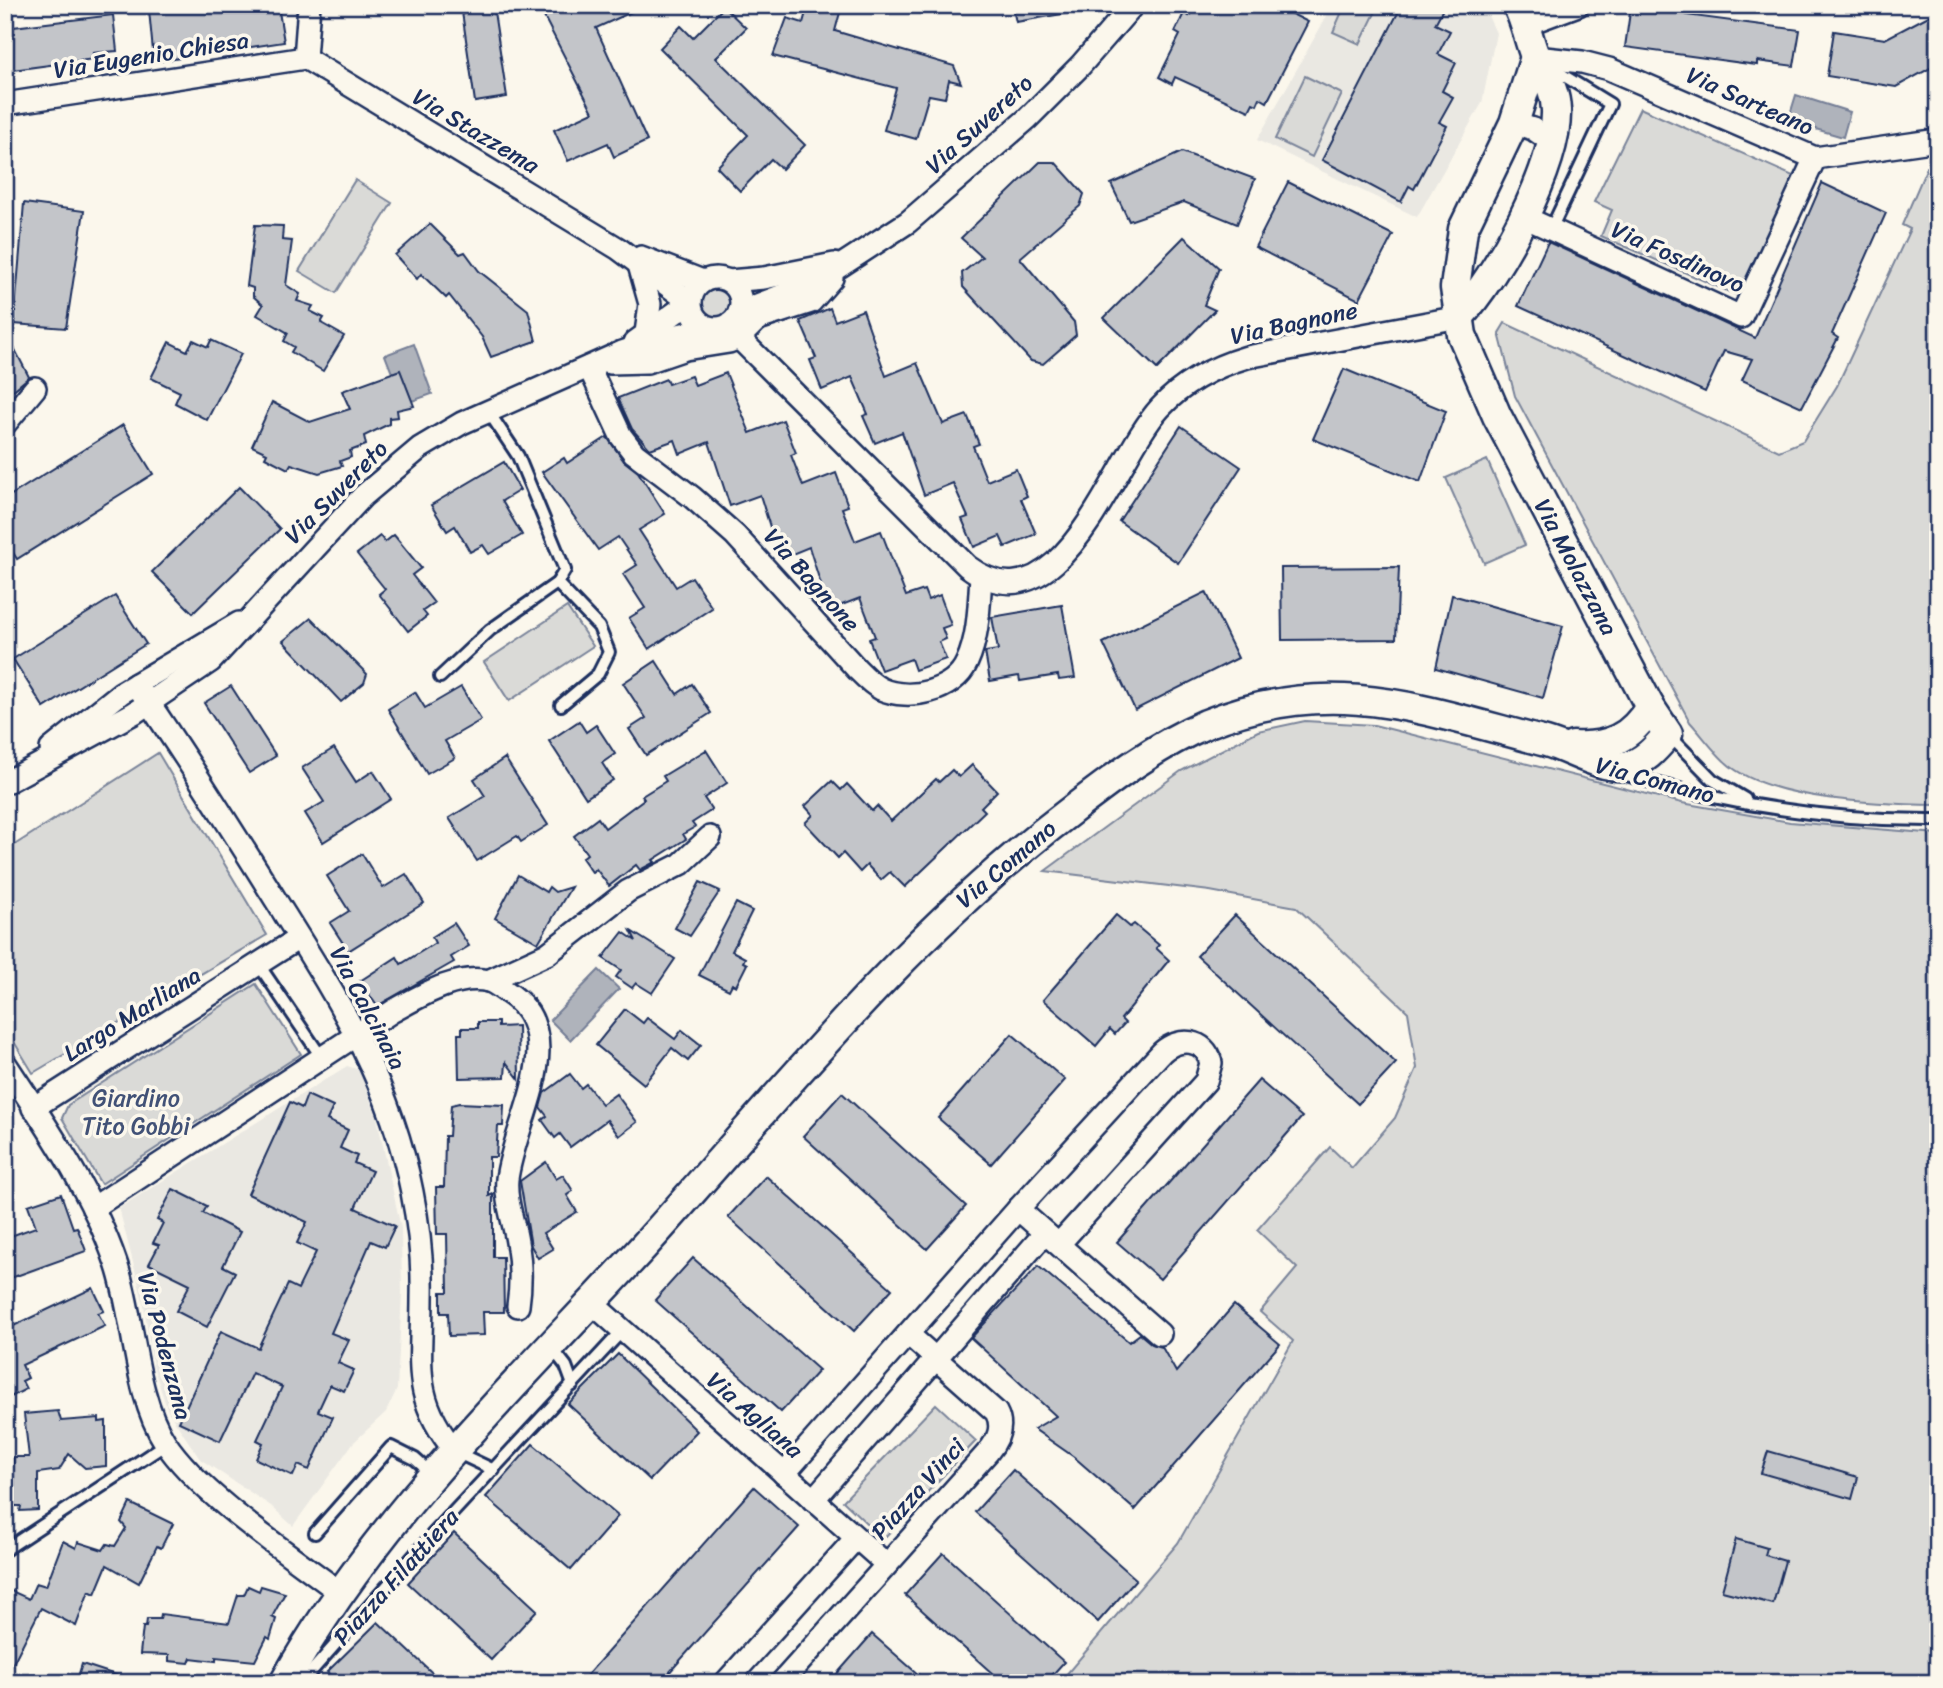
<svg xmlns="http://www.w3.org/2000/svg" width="1943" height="1688" viewBox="0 0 1943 1688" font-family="Sriracha,sans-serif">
	<rect width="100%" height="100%" fill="#fbf7ec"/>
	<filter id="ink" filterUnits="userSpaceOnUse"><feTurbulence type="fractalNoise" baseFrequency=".0143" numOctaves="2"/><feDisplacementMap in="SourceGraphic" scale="14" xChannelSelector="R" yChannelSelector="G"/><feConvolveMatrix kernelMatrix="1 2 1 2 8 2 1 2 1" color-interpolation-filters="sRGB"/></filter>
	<g filter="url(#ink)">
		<g fill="#eae8e2">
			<polygon points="1333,5 1483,5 1496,33 1482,103 1417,217 1257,140"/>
			<polygon points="347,1066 359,1070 376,1114 401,1228 402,1294 397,1389 386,1412 353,1443 293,1526 271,1506 200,1459 168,1411 153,1366 144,1305 119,1208"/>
		</g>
		<g fill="#dadad7" stroke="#7a849a" stroke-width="2">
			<polygon points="1345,5 1379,5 1360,44 1333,32"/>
			<polygon points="1305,76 1342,94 1312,157 1275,139"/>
			<polygon points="1640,108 1793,176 1741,297 1601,236 1612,210 1594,202"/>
			<path d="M1938,163V805C1881,804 1775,801 1730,766C1715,754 1703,736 1690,722L1515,396L1499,333L1505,323L1779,451L1803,441L1837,386L1910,229L1902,225L1927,167Z"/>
			<polygon points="355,180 392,203 336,293 299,271"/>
			<circle cx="715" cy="302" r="15"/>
			<polygon points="1487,460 1525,545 1484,563 1446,478"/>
			<polygon points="567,607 593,646 509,701 484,662"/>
			<polygon points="1305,721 1374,725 1682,803 1790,822 1938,834 1938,1683 1059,1683 1178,1543 1293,1341 1260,1312 1297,1268 1257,1230 1330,1147 1352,1168 1395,1118 1417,1068 1408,1012 1296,907 1210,891 1045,871 1181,771 1258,731"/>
			<polygon points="158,753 267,935 33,1073 5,1027 5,851"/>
			<polygon points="256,984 301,1054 101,1184 62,1118 68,1105"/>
			<polygon points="936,1404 976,1441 883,1539 843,1501"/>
		</g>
		<g fill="#afb3bb" stroke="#747e96" stroke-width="2">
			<polygon points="1796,95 1850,112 1843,137 1788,121"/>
			<polygon points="414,344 432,394 412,401 400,370 392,373 385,355"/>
			<polygon points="599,970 619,989 570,1040 550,1020"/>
		</g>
		<g fill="#c3c5c9" stroke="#1b2f5e" stroke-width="2">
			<polygon points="179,5 278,5 284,42 154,62 149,10"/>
			<polygon points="461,5 493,5 507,97 475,102"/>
			<polygon points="538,5 647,5 596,28 647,141 614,157 608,143 568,161 554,130 593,112"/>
			<polygon points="808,5 842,5 835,31 954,66 961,83 949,80 945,98 929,95 916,139 884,130 896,88 773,56 787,18 803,23"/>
			<polygon points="1012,5 1068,5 1068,13 1016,22"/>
			<polygon points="1195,5 1274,5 1308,22 1267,102 1260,98 1257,105 1253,103 1249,111 1175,77 1172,84 1159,77 1180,35 1175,32 1184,13 1189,16"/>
			<polygon points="1402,5 1445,5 1435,24 1450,31 1438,54 1456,63 1442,91 1453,97 1439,122 1447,126 1414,189 1409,186 1401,202 1322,160"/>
			<polygon points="1631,5 1655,5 1687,10 1686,15 1800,30 1794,66 1757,61 1757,65 1625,47"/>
			<polygon points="724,7 746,28 716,58 805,145 782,169 771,159 740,191 717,167 748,135 660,48 681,26 693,38"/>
			<polygon points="1938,11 1938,64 1896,87 1827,76 1834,31 1885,39"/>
			<polygon points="113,15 117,51 93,53 94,59 5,71 5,28"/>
			<polygon points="1182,152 1255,179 1237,224 1184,202 1129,221 1111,184"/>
			<polygon points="1040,162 1055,162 1084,194 1080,206 1020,258 1074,322 1076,335 1043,364 1031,361 963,287 962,273 982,257 961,238"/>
			<polygon points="1288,182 1393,235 1359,300 1255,247"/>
			<polygon points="1822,183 1886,213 1832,334 1838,338 1802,407 1742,380 1752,359 1724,351 1705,392 1518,306 1548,242 1755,338"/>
			<polygon points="24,203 84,211 66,328 14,324"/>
			<polygon points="430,224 460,254 465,252 479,271 528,310 536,341 491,357 482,337 449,295 446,298 421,274 417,279 395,255"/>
			<polygon points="255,225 283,226 282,240 292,241 286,285 300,294 297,301 313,306 310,311 324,318 321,323 344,336 323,371 291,352 294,347 284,341 288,333 257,315 263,305 253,296 253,288 247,286"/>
			<polygon points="1184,237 1219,268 1204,305 1215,310 1157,369 1104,318"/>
			<polygon points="830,308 835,321 863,310 886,376 917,363 943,424 967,415 979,444 973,446 987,481 1016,469 1027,496 1021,499 1036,534 1005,547 1000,536 974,547 962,519 968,517 953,483 924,495 902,432 875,443 863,416 868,414 852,377 822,390 810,360 816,358 800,321"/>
			<polygon points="5,330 29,377 5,397"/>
			<polygon points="193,340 208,347 211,340 241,354 207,420 175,403 180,392 151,378 169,342 187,351"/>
			<polygon points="1344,369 1446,411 1420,482 1313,439"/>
			<polygon points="400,370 414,406 397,410 398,417 389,418 389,424 364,436 366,445 350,451 351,457 340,461 342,466 319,473 291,464 288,469 265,457 267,453 252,446 272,402 310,422 350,409 342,391"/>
			<polygon points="726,373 750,433 783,420 796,453 791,455 803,486 836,473 848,506 842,508 855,541 881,531 906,596 924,590 928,600 940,595 951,625 942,628 946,639 939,642 946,659 915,670 911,659 881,670 869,639 875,637 860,598 829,610 809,547 780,559 760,495 730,506 709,442 680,454 675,440 650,449 632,429 618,398 666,379 668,384 691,376 695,385"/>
			<polygon points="123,425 153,474 17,559 5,540 5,499"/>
			<polygon points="1181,426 1241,467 1178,563 1119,521"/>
			<polygon points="607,437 624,461 638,472 665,514 639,530 676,587 692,577 712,608 649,649 629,618 645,608 623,574 637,565 618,537 598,550 542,472 564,458 567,463"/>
			<polygon points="504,462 520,490 502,501 522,535 489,554 483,545 470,552 455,526 447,531 431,505"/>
			<polygon points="239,487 280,529 193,613 152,572"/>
			<polygon points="394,535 421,568 412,575 434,603 423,611 427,616 408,631 379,594 385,589 357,554 380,536 385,542"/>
			<polygon points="1399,567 1396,639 1282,640 1281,568"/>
			<polygon points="1206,592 1238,658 1135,710 1103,643"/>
			<polygon points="1452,595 1563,626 1543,698 1436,668"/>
			<polygon points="115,596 146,644 44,708 13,659"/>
			<polygon points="1062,605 1075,678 1059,680 1058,675 1020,681 1019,676 990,681 985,652 998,650 992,617"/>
			<polygon points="311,618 367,674 364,683 341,702 283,641"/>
			<polygon points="656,661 677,694 692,684 711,713 646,755 629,729 646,718 623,683"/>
			<polygon points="231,686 276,756 249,773 204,703"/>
			<polygon points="461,687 481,720 445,741 455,758 427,774 388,709 415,692 425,708"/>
			<polygon points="579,721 586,732 596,725 615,754 602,763 613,780 586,798 549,741"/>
			<polygon points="334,748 356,782 373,771 391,799 323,842 305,813 324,802 302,768"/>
			<polygon points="706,750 727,783 704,798 712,810 692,823 695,827 683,834 686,839 653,860 655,862 640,870 636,865 609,886 596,869 592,872 582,858 587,854 574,836 598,818 605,828 644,799 642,796 666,781 663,776"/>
			<polygon points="505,758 548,825 521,842 517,836 477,861 449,818 485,796 474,779"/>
			<polygon points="972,765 997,791 981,807 985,811 905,887 890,872 881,880 867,865 860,872 843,853 838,858 805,823 813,815 805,806 832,781 841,790 847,784 872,811 877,806 891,821 936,779 939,782 952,770 959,777"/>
			<polygon points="362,854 383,888 406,874 424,903 348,951 330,923 349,911 327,876"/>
			<polygon points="518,875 546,892 549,887 555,892 571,887 538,943 495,918"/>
			<polygon points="700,882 720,891 690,936 675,928"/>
			<polygon points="736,903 752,911 732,951 745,958 743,962 747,964 736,986 732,984 729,990 699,975"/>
			<polygon points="1116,915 1130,927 1134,924 1159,945 1156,948 1169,960 1121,1019 1125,1023 1115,1034 1110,1029 1096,1046 1043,1000"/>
			<polygon points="1235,915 1396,1063 1358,1104 1197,956"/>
			<polygon points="454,923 469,946 451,957 454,962 377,1006 360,981 397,957 401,964 435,943 432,937"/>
			<polygon points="631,931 675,959 652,993 636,983 632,988 616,977 621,970 603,958 623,932 636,941"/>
			<polygon points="625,1009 643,1023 647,1018 675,1039 682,1030 701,1045 688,1061 672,1048 644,1084 596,1045"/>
			<polygon points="478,1022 498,1022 498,1027 518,1026 519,1079 506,1062 505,1077 459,1078 458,1034 462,1034 462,1028 478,1028"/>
			<polygon points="1012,1034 1065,1080 991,1164 938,1118"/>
			<polygon points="570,1074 581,1088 586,1084 602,1104 616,1094 637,1122 619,1136 607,1120 570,1147 560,1134 555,1138 542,1120 547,1116 540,1107 544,1093"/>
			<polygon points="1259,1080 1302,1117 1160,1279 1117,1242"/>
			<polygon points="842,1093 966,1206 927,1249 803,1136"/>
			<polygon points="307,1095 333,1107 327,1120 348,1130 340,1148 357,1156 354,1163 372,1171 355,1208 395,1226 385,1247 371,1241 331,1333 349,1340 338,1363 354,1370 344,1391 330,1385 318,1411 333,1417 309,1470 298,1465 293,1476 256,1459 263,1443 257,1440 282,1387 252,1373 220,1441 179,1422 221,1331 258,1348 288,1284 298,1289 316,1252 297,1243 307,1222 248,1194 290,1102 302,1108"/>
			<polygon points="459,1103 504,1105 503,1126 498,1126 496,1157 489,1157 489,1196 493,1194 493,1257 503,1257 504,1312 483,1312 484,1335 449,1336 448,1313 441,1313 441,1292 448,1292 447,1234 437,1234 436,1187 444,1187 445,1136 449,1136 451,1105"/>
			<polygon points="546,1162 556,1179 563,1175 573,1191 567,1195 577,1212 543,1233 553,1249 538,1258 531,1246 520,1181"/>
			<polygon points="766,1176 892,1289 854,1331 728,1217"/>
			<polygon points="173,1189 207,1206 203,1213 240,1232 223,1266 235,1272 207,1327 176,1311 190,1284 149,1264 159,1245 153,1243 163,1223 157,1220"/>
			<polygon points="61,1194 73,1228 77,1227 86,1251 5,1280 5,1238 36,1227 28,1205"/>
			<polygon points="693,1258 819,1370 781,1412 655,1300"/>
			<polygon points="1038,1266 1129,1342 1140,1334 1152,1344 1162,1347 1176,1372 1234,1305 1280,1344 1135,1510 1074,1457 1034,1429 1056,1416 971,1338"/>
			<polygon points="93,1288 104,1311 98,1313 105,1326 22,1365 28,1378 22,1381 26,1389 5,1400 5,1330"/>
			<polygon points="618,1354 697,1431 650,1480 568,1404"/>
			<polygon points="58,1411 61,1421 99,1418 99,1422 106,1421 106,1466 85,1468 69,1454 59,1470 38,1473 38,1510 20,1511 21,1506 5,1506 5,1465 13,1465 13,1457 29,1457 24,1414"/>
			<polygon points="533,1444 618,1516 571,1570 486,1497"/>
			<polygon points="1768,1451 1858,1477 1852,1499 1761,1473"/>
			<polygon points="1013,1470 1136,1579 1098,1622 975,1512"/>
			<polygon points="754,1487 799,1527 660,1683 580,1683"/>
			<polygon points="130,1503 173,1524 161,1548 157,1546 139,1583 107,1565 95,1594 89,1591 76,1626 41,1608 5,1679 5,1588 29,1599 36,1583 46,1586 63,1541 76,1548 78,1542 103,1550 107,1544 115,1546 126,1528 121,1522"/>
			<polygon points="454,1533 537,1610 491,1660 408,1583"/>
			<polygon points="1736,1539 1767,1548 1765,1555 1785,1561 1773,1604 1722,1591"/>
			<polygon points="943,1553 1064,1662 1045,1683 1003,1683 905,1595"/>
			<polygon points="248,1586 259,1591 261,1586 285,1593 272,1617 276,1619 270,1639 267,1637 255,1661 216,1657 216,1661 191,1658 189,1663 169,1661 169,1655 140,1654 143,1627 146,1627 147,1619 160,1619 161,1614 229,1623 238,1595 244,1595"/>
			<polygon points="378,1622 443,1683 339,1683 327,1672"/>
			<polygon points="872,1634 928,1683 845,1683 836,1675"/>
			<polygon points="82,1664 131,1680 131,1683 76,1683"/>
		</g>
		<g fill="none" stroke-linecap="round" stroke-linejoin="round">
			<defs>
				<g id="service">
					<polyline points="1548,66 1610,104 1551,229"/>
					<polyline points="557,583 599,627 609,652 598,674 561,705"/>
					<polyline points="440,677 490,630 557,583 565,570 518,456 488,411"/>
					<polyline points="1670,736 1713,780 1745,799"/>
					<path d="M1623,774C1723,804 1832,821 1938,820"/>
					<polyline points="259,965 322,1058"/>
					<polyline points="552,1348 566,1366 573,1385"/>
					<polyline points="456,1452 494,1470"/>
					<polyline points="315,1533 391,1447 415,1459 432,1474"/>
					<polyline points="5,1550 166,1444"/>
					<polyline points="297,1683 310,1673 432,1535 621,1332"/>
				</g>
				<g id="minor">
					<polyline points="1527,24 1578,5"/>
					<polyline points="1535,57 1582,62 1609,69 1815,158 1938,140"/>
					<polyline points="305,58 619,249 690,302"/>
					<polyline points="305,58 309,5"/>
					<polyline points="5,104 305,58"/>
					<polyline points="1514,123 1533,129 1553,143"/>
					<polyline points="1522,216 1741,317 1815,158"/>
					<polyline points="641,257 703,281"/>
					<polyline points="639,265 650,304 646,333"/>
					<circle cx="716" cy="303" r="25"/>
					<polyline points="729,281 764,278 834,264"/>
					<polyline points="739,312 814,283 908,222 1027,119 1080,66 1133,5"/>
					<path d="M739,338L967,566C1061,637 1113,459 1160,408C1184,382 1213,367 1247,357L1459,317"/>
					<polyline points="635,342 690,302"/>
					<polyline points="610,363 647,362 685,349 729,342 739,338 758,319 811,302 832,278"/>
					<path d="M589,367L621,436L634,453L692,497L735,535L856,668C864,676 871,684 881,689C909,701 954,692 967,662C979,636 979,604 981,576"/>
					<polyline points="5,424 35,388"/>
					<path d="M136,684C185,755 231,828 277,902C337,998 390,1079 412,1192C419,1227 423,1262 422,1298C422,1362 410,1398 456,1452"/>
					<polyline points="51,749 121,693 239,623"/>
					<polyline points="5,783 134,713 211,661 363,496 420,448 462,423 622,352 669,337 710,328"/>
					<polyline points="488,981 547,954 628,891 681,864 710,837"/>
					<path d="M5,1063C46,1125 92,1192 116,1263C135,1318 134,1394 165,1442C199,1494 288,1553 338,1591"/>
					<polyline points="33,1108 299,938"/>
					<path d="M93,1208L393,1011C419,997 457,973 489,981C495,983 502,989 507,992C573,1034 514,1120 507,1179C505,1201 514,1222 517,1242C521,1263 521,1285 518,1306"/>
					<polyline points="1018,1209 1160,1334"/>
					<polyline points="592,1303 886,1564"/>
					<path d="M784,1474L1018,1209L1162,1052C1179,1037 1205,1038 1211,1063L1206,1081L1059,1244"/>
					<polyline points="813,1500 1045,1233"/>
					<polyline points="725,1683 856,1538"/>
					<path d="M781,1683L988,1452C998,1440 1004,1427 996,1412L908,1334"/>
				</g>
				<g id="tertiary">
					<path d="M1459,317C1497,277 1558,166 1556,110C1555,85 1543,76 1535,56C1528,39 1526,22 1517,5"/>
					<path d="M1573,746C1609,748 1631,738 1650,707"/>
					<path d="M284,1683C376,1517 518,1384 645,1245C780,1095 906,936 1068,813C1112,779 1155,746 1206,724C1332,673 1423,710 1546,742C1571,749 1599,768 1625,766C1643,764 1657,747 1668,734L1650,707L1497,416L1462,335L1455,288L1463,229L1514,123L1535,57"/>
				</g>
			</defs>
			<use href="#service" stroke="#1b2f5e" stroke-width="16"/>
			<use href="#minor" stroke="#1b2f5e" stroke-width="26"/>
			<use href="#tertiary" stroke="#1b2f5e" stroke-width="33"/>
			<use href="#service" stroke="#fbf7ec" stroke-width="10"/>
			<use href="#minor" stroke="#fbf7ec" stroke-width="21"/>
			<use href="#tertiary" stroke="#fbf7ec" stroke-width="28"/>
		</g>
	</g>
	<g text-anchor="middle" stroke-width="7" stroke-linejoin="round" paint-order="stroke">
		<g font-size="24" fill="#1b2f5e" stroke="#fbf7ec">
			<text transform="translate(151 55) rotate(-9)" y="8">Via Eugenio Chiesa</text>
			<text transform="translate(1750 101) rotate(24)" y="8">Via Sarteano</text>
			<text transform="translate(979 124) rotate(-42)" y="8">Via Suvereto</text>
			<text transform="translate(476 131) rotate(31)" y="8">Via Stazzema</text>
			<text transform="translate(1678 257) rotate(24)" y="8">Via Fosdinovo</text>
			<text transform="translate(1294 323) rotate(-12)" y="8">Via Bagnone</text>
			<text transform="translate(336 492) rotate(-45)" y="8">Via Suvereto</text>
			<text transform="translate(1576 567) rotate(62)" y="8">Via Molazzana</text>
			<text transform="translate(812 580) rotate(48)" y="8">Via Bagnone</text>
			<text transform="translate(1655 780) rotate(15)" y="8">Via Comano</text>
			<text transform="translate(1006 864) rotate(-40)" y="8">Via Comano</text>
			<text transform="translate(368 1008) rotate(62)" y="8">Via Calcinaia</text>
			<text transform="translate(132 1014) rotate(-32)" y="8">Largo Marliana</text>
			<text transform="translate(165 1346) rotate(75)" y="8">Via Podenzana</text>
			<text transform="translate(755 1415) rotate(41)" y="8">Via Agliana</text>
			<text transform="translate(918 1489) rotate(-48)" y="8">Piazza Vinci</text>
			<text transform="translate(396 1577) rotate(-48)" y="8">Piazza Filattiera</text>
		</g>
		<g font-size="24" fill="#415176" stroke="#fbf7ec">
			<text x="136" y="1106">Giardino<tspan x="136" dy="28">Tito Gobbi</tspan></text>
		</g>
	</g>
	<rect width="1943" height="1688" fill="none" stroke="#fbf7ec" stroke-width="28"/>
	<rect x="14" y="14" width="1915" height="1660" fill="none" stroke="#1b2f5e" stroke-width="2.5" filter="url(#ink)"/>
</svg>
